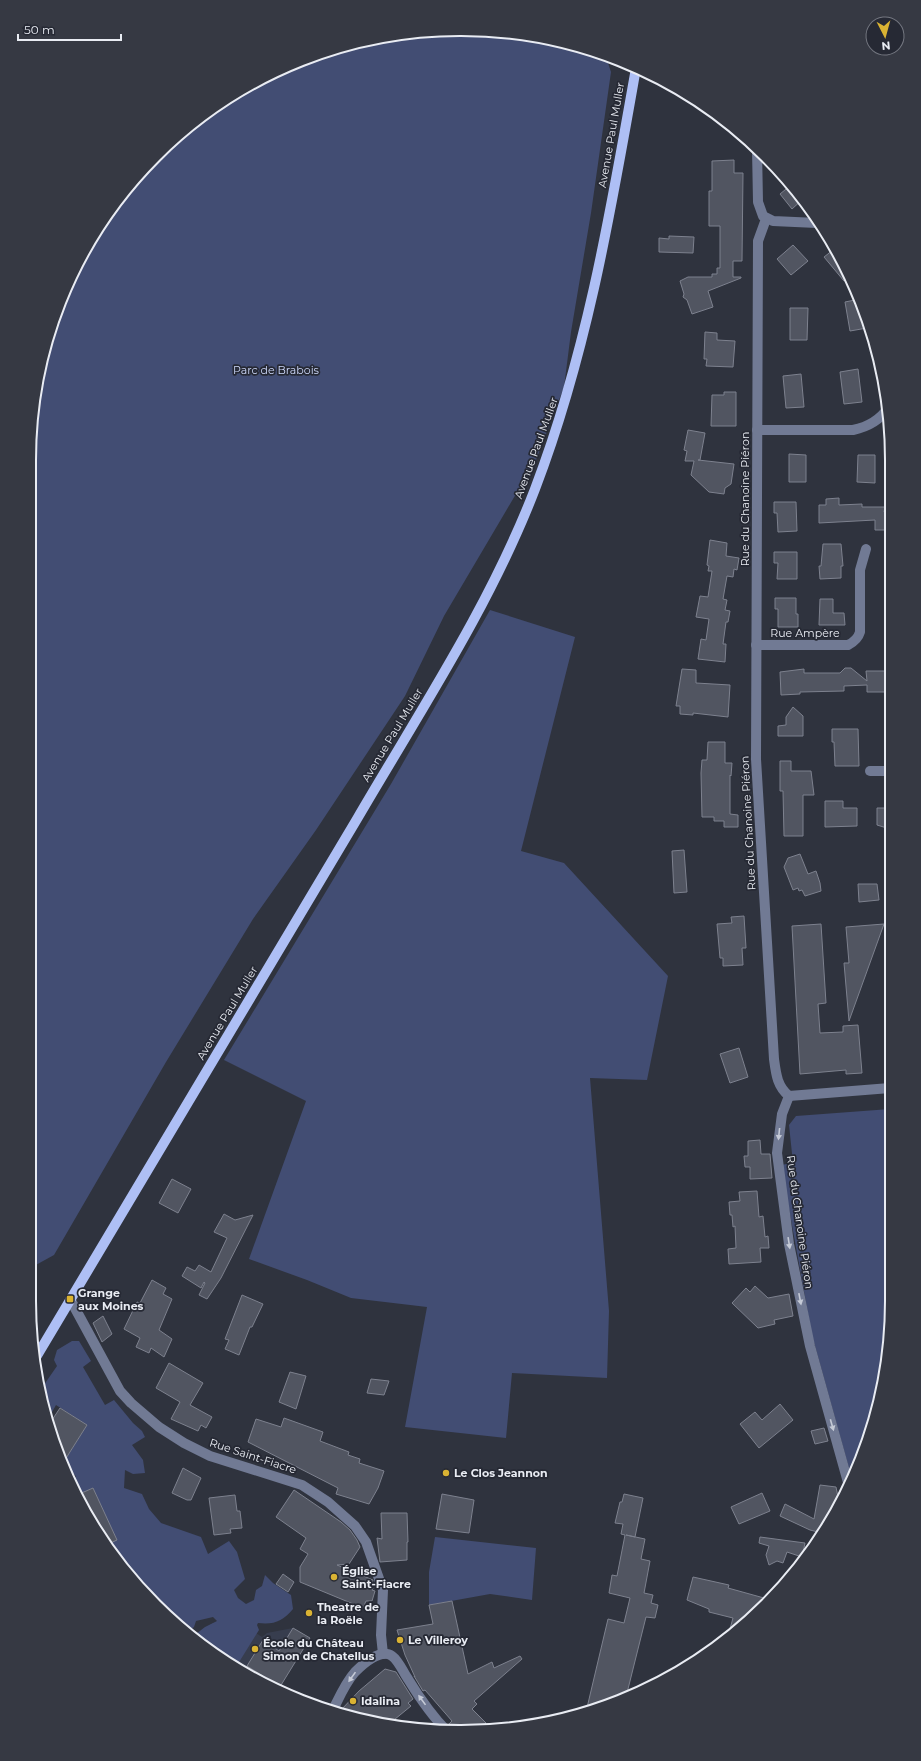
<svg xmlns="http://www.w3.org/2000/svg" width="921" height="1761" viewBox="0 0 921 1761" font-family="Montserrat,sans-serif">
	<rect width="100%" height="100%" fill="#2f333e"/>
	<polygon fill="#373d4e" points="213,1623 256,1633 262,1637 267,1633 293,1628 310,1638 278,1690 221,1659 192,1637"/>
	<g fill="#424d73">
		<polygon points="489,30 572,44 606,57 611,72 591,213 571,332 564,387 536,460 444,616 405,696 316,830 253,919 166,1062 54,1255 34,1266 29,1264 30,433 44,349 74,269 118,198 176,136 245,87 322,52 404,33"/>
		<polygon points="490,610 575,637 521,851 564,863 668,976 647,1080 590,1078 609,1311 607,1378 512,1373 506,1438 405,1427 427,1307 351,1298 307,1280 249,1259 306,1101 224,1060 391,784"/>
		<polygon points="890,1109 891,1328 877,1412 852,1479 812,1335 781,1165 793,1163 789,1125 796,1116"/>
		<path d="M72,1341H79L91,1361L83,1367L105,1405L114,1400L133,1423L142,1431L145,1437L132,1445L143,1460L145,1473L133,1474L125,1470L124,1488L142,1494L149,1509L161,1523L201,1537L208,1554L229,1541L237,1552L245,1579L234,1590L238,1598L246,1604L254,1600L256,1590L262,1586L265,1575L273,1583L291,1595L293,1609C283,1621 274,1625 258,1623L257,1625L259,1630L236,1667L221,1659L192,1637L205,1627L217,1621L213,1617L196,1621L194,1627L186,1633L176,1625L118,1563L106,1545L116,1540L93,1488L82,1493L72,1484L76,1476L66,1469L63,1463L87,1425L56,1405L47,1421L39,1392L57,1366L54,1360L57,1350Z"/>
		<polygon points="435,1537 536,1548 532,1600 490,1594 429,1605 429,1572"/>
	</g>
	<g fill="#515561" stroke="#7d818e">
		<polygon points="734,160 734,173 743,173 742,261 733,261 733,277 741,277 741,278 708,291 713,307 692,314 687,300 683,297 684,294 680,281 688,277 712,277 712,274 717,274 717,268 720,268 720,226 709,226 709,191 712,191 712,161"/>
		<polygon points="791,185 803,199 792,209 780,194"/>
		<polygon points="669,236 694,237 693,253 659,252 659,238 669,239"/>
		<polygon points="793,245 808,261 791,275 777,259"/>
		<polygon points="833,250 849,278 844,281 824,257"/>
		<polygon points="860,299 867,328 850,331 845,302"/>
		<polygon points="790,308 808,308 807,340 790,340"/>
		<polygon points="705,332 717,333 717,340 735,341 733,367 706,366 707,359 704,359"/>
		<polygon points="858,369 862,402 844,404 840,372"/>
		<polygon points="801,374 804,407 786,408 783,376"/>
		<polygon points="724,392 736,392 736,426 711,426 712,395 724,395"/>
		<polygon points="688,430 705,433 700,460 698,460 734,464 731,484 725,488 724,494 709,492 691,475 694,461 685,461 687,451 684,450"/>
		<polygon points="789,454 806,455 806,482 789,482"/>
		<polygon points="858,455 875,455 875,483 857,482"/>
		<polygon points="839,498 839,505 862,504 862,507 885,507 884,512 889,512 889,530 875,530 875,520 819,523 819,505 826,505 826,499"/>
		<polygon points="774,502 796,502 797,531 778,532 777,513 774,513"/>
		<polygon points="710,540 727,543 726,556 739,558 737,570 734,569 733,577 727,576 723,599 727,600 725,610 730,611 728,622 726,622 723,644 726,644 725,662 698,659 701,639 706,640 709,619 696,617 700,596 708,597 712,571 708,571 709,566 707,565"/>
		<polygon points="823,544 841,544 843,566 841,566 841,578 820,579 819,566 821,566"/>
		<polygon points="774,552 797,552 797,579 777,579 778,563 774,563"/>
		<polygon points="775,598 796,598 796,614 798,614 798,627 778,627 778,609 775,609"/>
		<polygon points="820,599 833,599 833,613 844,613 845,625 819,625"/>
		<polygon points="845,668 851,668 867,681 866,671 889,671 889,692 867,692 867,685 844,686 844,691 800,692 800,694 781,695 780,672 804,669 804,673 840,673"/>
		<polygon points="682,669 696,670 696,683 730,685 728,717 693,713 693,715 680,714 680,706 676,706"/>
		<polygon points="793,707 803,716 803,736 778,736 778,726 786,725 786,717"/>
		<polygon points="832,729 858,729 859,766 835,766 834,742 832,742"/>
		<polygon points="708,742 725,742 725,763 732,763 731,776 730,775 730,814 738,815 738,827 724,827 724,821 714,821 714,817 702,817 701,773 702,760 707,760"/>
		<polygon points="780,761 791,761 791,771 811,771 814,795 803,795 803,836 784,836 783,791 780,791"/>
		<polygon points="825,801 843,801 843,808 857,808 857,826 825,827"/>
		<polygon points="877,808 890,808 890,829 877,825"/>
		<polygon points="684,850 687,892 674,893 672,851"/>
		<polygon points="800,854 808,874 816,871 820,883 821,891 805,896 802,890 799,891 798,888 793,890 784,867 788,858"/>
		<polygon points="858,884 877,884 879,900 859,902"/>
		<polygon points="744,916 746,948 742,948 743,965 723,966 723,958 720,958 717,924 732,923 731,917"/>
		<polygon points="821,924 826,1003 818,1004 820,1033 843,1032 843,1026 858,1025 862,1073 846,1074 846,1070 800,1074 792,926"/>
		<polygon points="884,924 849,1021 844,963 849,963 846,927"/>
		<polygon points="739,1048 748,1077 730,1083 720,1054"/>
		<polygon points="760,1140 761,1154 770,1154 772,1178 750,1179 750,1167 745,1167 744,1156 748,1156 748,1141"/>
		<polygon points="172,1179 191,1189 178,1213 159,1203"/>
		<polygon points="757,1191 759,1217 763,1216 765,1237 768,1236 769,1248 760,1248 761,1262 729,1264 728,1249 736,1248 735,1226 733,1227 732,1215 730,1215 729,1202 740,1201 739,1192"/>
		<polygon points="224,1214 235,1220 253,1215 221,1278 207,1299 199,1295 205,1283 204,1282 201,1288 182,1276 187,1267 195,1271 199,1265 211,1272 227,1238 214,1232"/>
		<polygon points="152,1280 166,1288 163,1294 172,1299 159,1330 172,1339 164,1357 151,1348 149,1353 136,1347 140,1338 124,1329 137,1302 140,1303"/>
		<polygon points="755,1286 768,1298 789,1294 793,1316 774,1320 775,1324 758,1328 732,1303 746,1288 750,1292"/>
		<polygon points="242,1295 263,1304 252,1327 250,1327 239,1355 225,1349 229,1340 225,1339"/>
		<polygon points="103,1316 112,1334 102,1342 93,1323"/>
		<polygon points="169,1363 203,1383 190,1405 212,1417 206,1428 201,1425 198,1431 171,1419 180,1402 156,1388"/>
		<polygon points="290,1372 306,1376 296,1409 279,1402"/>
		<polygon points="371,1379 389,1381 384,1395 367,1393"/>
		<polygon points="780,1404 793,1420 759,1448 740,1424 755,1412 762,1420"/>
		<polygon points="60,1408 87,1425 63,1463 52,1439 48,1426"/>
		<polygon points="284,1418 323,1432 320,1441 349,1452 348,1455 360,1459 359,1463 384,1471 378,1488 369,1504 336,1494 338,1488 248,1442 256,1419 281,1427"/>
		<polygon points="824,1428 828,1441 815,1444 811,1431"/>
		<polygon points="183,1468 201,1478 191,1500 187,1500 172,1493"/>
		<polygon points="820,1485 836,1487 838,1497 836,1510 822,1533 810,1530 780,1516 785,1504 814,1519"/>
		<polygon points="93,1488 117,1540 106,1545 87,1516 77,1495"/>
		<polygon points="294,1490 341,1522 350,1530 357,1540 360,1547 349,1564 337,1565 373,1580 371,1587 373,1588 372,1590 375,1591 372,1601 366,1601 363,1608 300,1582 300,1567 308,1554 300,1549 306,1538 276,1517"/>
		<polygon points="762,1493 770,1511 739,1524 731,1507"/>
		<polygon points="442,1494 474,1500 469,1533 436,1529"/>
		<polygon points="624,1494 643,1498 635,1537 626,1535 645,1539 641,1559 650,1561 644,1593 653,1595 651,1603 658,1605 655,1618 646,1617 626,1697 586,1712 608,1619 624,1623 630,1598 609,1593 612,1575 617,1576 625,1535 621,1534 623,1524 615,1523 620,1502 622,1502"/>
		<polygon points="235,1495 237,1511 240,1511 242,1528 230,1529 231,1533 214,1535 209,1498"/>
		<polygon points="381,1513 407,1513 408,1542 407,1542 407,1560 380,1562 377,1538 382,1539"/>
		<polygon points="760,1537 805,1543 802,1557 787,1552 783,1563 777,1561 769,1565 766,1555 769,1546 759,1543"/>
		<polygon points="283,1574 294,1582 288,1592 276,1584"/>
		<polygon points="693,1577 729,1585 728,1588 764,1598 760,1610 728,1636 733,1618 709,1612 709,1609 687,1600"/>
		<polygon points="452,1601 468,1674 492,1662 494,1668 520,1656 522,1659 474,1701 477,1704 472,1709 486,1723 480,1730 453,1730 449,1724 452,1721 425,1690 423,1691 414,1676 415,1677 405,1655 397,1630 433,1624 429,1605"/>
		<polygon points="293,1628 310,1638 278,1690 261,1681 263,1676 247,1666 263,1640 279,1651"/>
		<polygon points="385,1669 396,1672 413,1699 408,1703 411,1706 389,1724 348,1717 341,1710 359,1691"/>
	</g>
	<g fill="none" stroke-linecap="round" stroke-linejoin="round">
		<g stroke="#717a94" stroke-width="10">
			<polyline points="757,149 758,202 763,216 773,221 817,223"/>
			<path d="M766,219L758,241L756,759L774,1059C776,1074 777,1086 789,1096"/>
			<path d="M757,430H853C867,427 880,420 888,408"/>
			<path d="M756,645H848C854,642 858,639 860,632V570L866,549"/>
			<polyline points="870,771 889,771"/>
			<polyline points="789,1096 782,1114 777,1153 789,1244 810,1346 849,1486"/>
			<polyline points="789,1096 890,1088"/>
			<polyline points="70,1299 120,1391 131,1403 159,1427 184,1443 210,1456 302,1485 328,1502 355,1526 366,1542 383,1590 381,1635 383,1654"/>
			<path d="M332,1712C339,1698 345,1683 355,1672C363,1664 381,1648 392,1656C399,1661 403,1672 408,1679C419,1697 432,1716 447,1731"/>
		</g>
		<path stroke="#aebff5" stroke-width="10" d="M35,1359C141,1178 250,999 357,819C420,711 490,606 535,489C587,353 611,210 636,68"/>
	</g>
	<defs><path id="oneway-solid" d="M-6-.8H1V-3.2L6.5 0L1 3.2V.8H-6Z"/></defs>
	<g fill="#c5cad6">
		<use href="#oneway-solid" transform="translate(779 1134) rotate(96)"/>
		<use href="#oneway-solid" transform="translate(789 1243) rotate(81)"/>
		<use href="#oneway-solid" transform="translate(800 1299) rotate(79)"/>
		<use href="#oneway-solid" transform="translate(832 1425) rotate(74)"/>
		<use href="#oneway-solid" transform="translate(352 1677) rotate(125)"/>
		<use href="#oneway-solid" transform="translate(422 1700) rotate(-126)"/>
	</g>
	<g fill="#dab333" stroke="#262934" stroke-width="1.5">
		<rect x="66" y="1295" width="8" height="8" rx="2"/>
		<circle cx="446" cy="1473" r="4"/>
		<circle cx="334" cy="1577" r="4"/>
		<circle cx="309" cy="1613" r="4"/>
		<circle cx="400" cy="1640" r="4"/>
		<circle cx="255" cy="1649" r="4"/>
		<circle cx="353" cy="1701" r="4"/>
	</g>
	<g text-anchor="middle" stroke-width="3.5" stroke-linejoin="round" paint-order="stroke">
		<g font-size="11" fill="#e9ecf3" stroke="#262934">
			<text transform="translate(611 135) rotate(-80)" y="4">Avenue Paul Muller</text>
			<text transform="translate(536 448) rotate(-70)" y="4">Avenue Paul Muller</text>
			<text transform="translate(745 499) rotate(-90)" y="4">Rue du Chanoine Piéron</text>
			<text x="805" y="637">Rue Ampère</text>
			<text transform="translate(392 735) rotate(-59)" y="4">Avenue Paul Muller</text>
			<text transform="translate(748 823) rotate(-93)" y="4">Rue du Chanoine Piéron</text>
			<text transform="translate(227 1013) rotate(-59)" y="4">Avenue Paul Muller</text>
			<text transform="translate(800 1222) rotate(82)" y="4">Rue du Chanoine Piéron</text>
			<text transform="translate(253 1456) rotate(18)" y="4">Rue Saint-Fiacre</text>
		</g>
		<g font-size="11" fill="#ced9fb" stroke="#262934">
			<text x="276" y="374">Parc de Brabois</text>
		</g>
		<g font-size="11" font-weight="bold" fill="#e9ecf3" stroke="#262934" text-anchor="start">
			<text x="78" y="1297">Grange<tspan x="78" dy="13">aux Moines</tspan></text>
			<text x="454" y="1477">Le Clos Jeannon</text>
			<text x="342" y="1575">Église<tspan x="342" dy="13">Saint-Fiacre</tspan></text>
			<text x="317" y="1611">Theatre de<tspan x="317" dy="13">la Roële</tspan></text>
			<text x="408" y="1644">Le Villeroy</text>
			<text x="263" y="1647">École du Château<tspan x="263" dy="13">Simon de Chatellus</tspan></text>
			<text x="361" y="1705">Idalina</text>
		</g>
	</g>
	<path d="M0 0H921V1761H0ZM460 36H461A424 424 0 0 1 885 460V1301A424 424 0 0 1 461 1725H460A424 424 0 0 1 36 1301V460A424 424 0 0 1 460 36Z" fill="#363943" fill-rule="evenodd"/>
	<path fill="none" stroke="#e9ecf3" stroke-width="2" d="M460 36H461A424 424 0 0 1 885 460V1301A424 424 0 0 1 461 1725H460A424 424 0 0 1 36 1301V460A424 424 0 0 1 460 36Z"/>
	<g transform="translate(885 36) rotate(174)"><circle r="19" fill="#262934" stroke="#747780"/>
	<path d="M0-3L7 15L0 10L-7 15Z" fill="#dab333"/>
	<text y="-6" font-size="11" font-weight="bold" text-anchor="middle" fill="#e9ecf3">N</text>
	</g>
	<path d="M18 34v6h103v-6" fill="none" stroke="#e9ecf3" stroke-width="2"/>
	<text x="24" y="34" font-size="12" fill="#e9ecf3" stroke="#262934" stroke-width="3" paint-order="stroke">50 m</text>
</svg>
